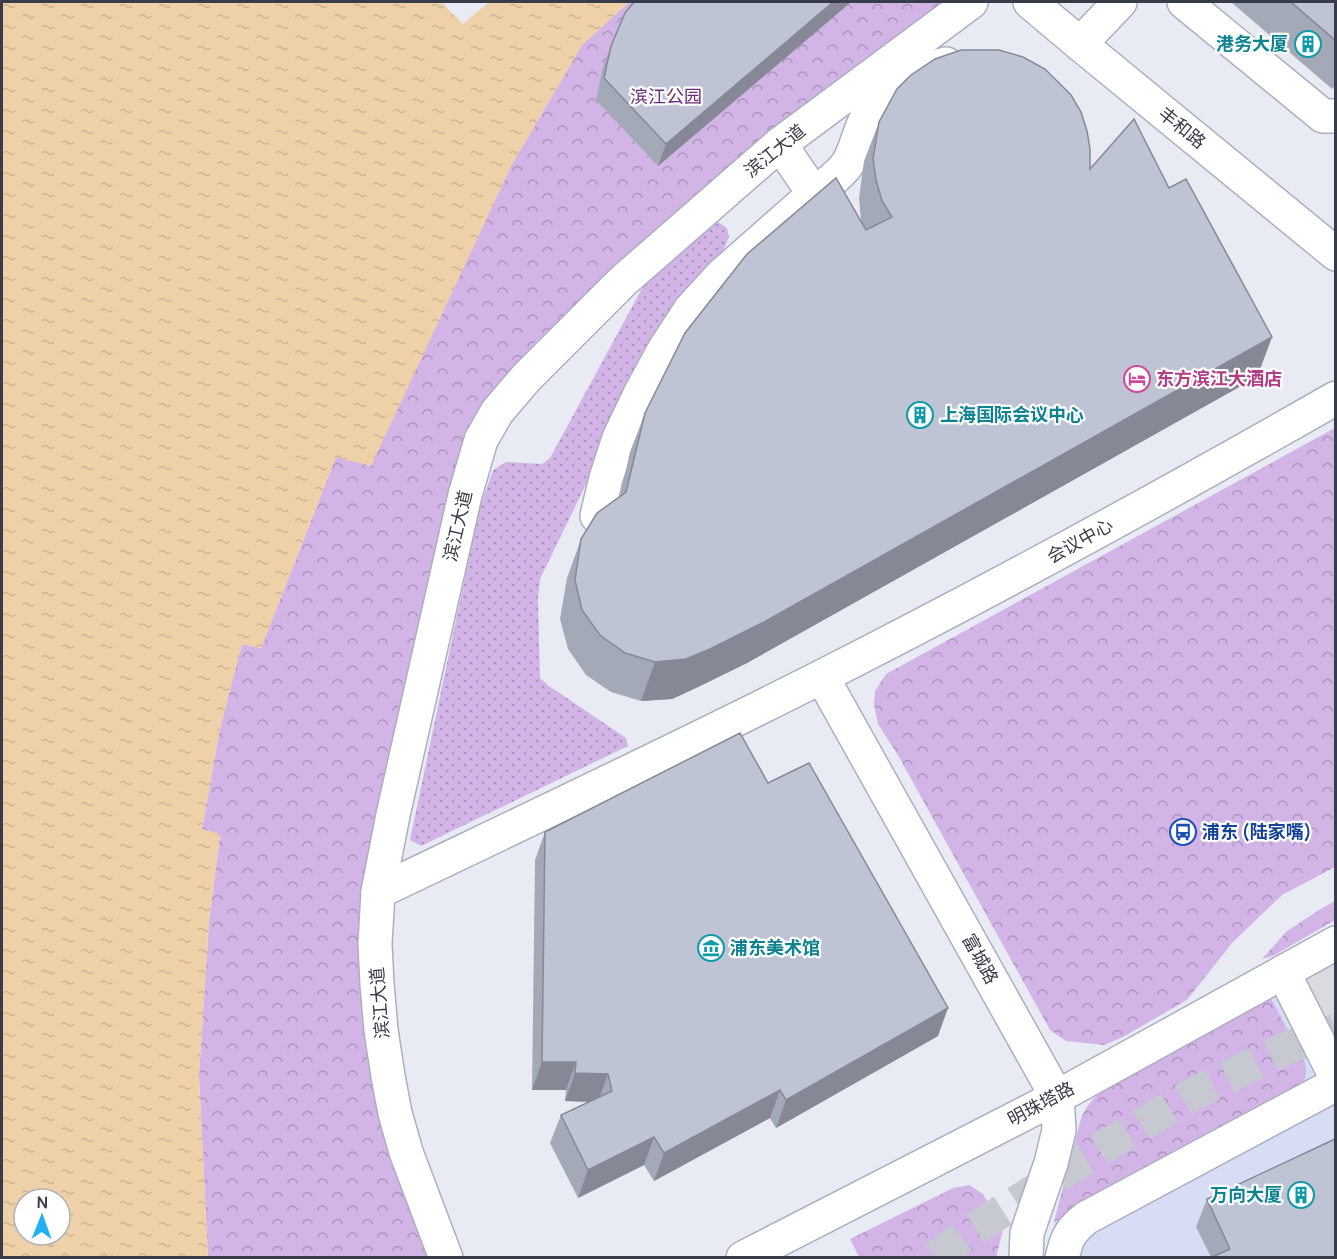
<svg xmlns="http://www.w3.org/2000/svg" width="1337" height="1259" viewBox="0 0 1337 1259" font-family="Manrope,'Noto Sans SC',sans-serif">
	<defs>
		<pattern id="grass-dots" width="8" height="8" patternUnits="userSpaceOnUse" patternTransform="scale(1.5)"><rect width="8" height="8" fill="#d3b4e7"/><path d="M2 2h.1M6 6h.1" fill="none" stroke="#ac94bd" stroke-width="1.8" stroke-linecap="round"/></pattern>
		<pattern id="forest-crowns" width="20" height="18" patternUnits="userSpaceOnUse" patternTransform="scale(1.5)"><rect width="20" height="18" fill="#d3b4e7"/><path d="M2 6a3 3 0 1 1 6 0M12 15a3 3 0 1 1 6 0" fill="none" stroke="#ac94bd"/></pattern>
		<pattern id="water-ripples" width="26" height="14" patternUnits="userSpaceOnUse" patternTransform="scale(1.5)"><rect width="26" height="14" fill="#eed1a8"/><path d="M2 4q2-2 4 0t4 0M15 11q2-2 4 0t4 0" fill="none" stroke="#cdb492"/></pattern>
	</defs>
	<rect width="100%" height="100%" fill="#e9ebf4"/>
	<polygon fill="#d6ddf5" points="1335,960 1335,1257 1048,1258 1056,1213 1081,1119 1084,1111 1094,1098 1101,1092"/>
	<polygon fill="url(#grass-dots)" points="718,222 727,228 729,237 721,256 617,408 589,478 540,579 538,598 540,678 549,686 626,738 628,746 421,846 410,840 479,510 493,470 506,462 542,464 550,458 646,281"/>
	<g fill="url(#forest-crowns)">
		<polygon points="629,2 942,2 708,185 536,342 482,404 466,438 370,844 359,911 359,956 372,1069 431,1257 208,1257 199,1076 209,922 220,835 202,829 220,728 242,644 261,648 336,457 371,465 511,166 582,45"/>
		<polygon points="1335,428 1335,867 1282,895 1232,943 1187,1000 1123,1037 1104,1045 1066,1041 1050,1030 899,757 878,724 874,705 875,691 886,674"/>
		<polygon points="1335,901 1335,920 1273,956 1262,959 1287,931 1319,910"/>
		<path d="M1270,997L1304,1060C1308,1072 1306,1082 1297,1091L1054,1222L1081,1119C1085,1108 1091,1100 1101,1092Z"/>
		<polygon points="969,1185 983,1194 1003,1230 996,1257 859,1257 850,1239 953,1188"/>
	</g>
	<polygon fill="#dadbe0" points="1335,959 1335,1043 1303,978"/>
	<path fill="url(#water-ripples)" fill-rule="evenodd" d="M2,2H629L582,45L511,166L371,466L336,457L261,648L242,644L220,728L202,829L220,834L209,922L199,1076L208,1257L2,1258ZM24,1199H60V1235H24Z"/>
	<polygon fill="#e9ebf4" points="441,2 489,2 463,24"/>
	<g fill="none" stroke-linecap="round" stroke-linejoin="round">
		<polyline stroke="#c6c8d2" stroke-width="33" stroke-dasharray="33 16" stroke-linecap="butt" points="936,1258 963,1236 1105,1146 1195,1093 1287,1048 1336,1030"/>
		<defs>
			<g id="minor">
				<polyline points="1030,2 1080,44 1336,254"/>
				<polyline points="1184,2 1323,116 1336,116"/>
				<polyline points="1080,44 1120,2"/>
				<path d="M814,194C825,186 837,177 846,166C856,152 858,134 866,119C881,91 915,70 946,64"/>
				<polyline points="597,516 606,478 619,438 640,394 664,350 690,310 722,275 814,194 780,144"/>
				<polyline points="822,677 1057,1097 1059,1130 1051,1163 1027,1233 1026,1258"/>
				<path d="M378,892C526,821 675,751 821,677C995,589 1166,495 1336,398"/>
				<polyline points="1283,972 1336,1077"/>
				<polyline points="446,1258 406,1152 395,1113 388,1076 381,1030 377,984 375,944 378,892 393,815 465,495 481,440 497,412 526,378 623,281 780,144 971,2"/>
				<polyline points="743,1258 1057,1097 1336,943"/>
				<path d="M1062,1258C1067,1237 1070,1231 1086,1218L1336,1084"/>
			</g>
		</defs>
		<use href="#minor" stroke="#acafbf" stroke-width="36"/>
		<use href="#minor" stroke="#fff" stroke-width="33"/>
	</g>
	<g fill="#a4a9b7">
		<polygon points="851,2 658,166 596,100 603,67 611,46"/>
		<polygon points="1231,2 1335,2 1335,86 1332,89"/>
		<polygon points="879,122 1090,169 1169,188 1272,337 1257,377 747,663 696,688 672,699 641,701 611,692 586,675 568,649 560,619 567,578 581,539 620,497 630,452 645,413 864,227 861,220 859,198 864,161"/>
		<polygon points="768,783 938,1036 776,1128 770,1118 654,1181 644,1165 578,1198 550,1143 561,1115 588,1102 565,1101 566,1090 532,1090 535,860 545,832"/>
		<polygon points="1207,1199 1335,1257 1211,1257 1196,1227"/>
	</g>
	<g fill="#868995">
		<polygon points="833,2 851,2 658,166 666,144"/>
		<polygon points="1272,337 1257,377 747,663 696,688 672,699 641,701 655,662"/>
		<polygon points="948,1008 938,1036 776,1128 786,1100"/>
		<polygon points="542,1062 576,1062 566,1090 532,1090"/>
		<polygon points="575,1073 608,1074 598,1102 565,1101"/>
		<polygon points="780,1090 770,1118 654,1181 664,1153"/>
		<polygon points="654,1137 644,1165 578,1198 588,1170"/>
	</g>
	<g fill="#bfc4d5" stroke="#868995" stroke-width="1.5">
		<polygon points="634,2 833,2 666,144 604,78 611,46 625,13"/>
		<polygon points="1291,2 1335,2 1335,40"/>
		<polygon points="961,50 999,50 1023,57 1045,69 1071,95 1081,112 1087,131 1090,149 1090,169 1134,119 1169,188 1186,179 1272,337 762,623 710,649 686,659 655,662 625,653 600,635 582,610 575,580 581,539 597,513 626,492 645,413 685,333 747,254 836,178 866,230 892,217 882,201 876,180 873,159 879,122 897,89 911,75 935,59"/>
		<polygon points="740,733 768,783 809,763 948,1008 786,1100 780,1090 664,1153 654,1137 588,1170 561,1115 612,1091 608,1074 575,1073 576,1062 542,1062 545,832"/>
		<polygon points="1335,1139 1335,1257 1212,1257 1230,1249 1207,1199"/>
	</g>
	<defs>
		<symbol id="building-ring" viewBox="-11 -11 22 22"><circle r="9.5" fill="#fff" stroke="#0f9aa8" stroke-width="1.5"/><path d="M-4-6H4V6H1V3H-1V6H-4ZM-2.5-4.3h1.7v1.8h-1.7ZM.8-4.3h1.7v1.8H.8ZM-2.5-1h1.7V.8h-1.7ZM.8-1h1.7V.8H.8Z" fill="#0f9aa8"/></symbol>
		<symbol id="hotel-ring" viewBox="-11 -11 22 22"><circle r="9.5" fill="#fff" stroke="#d1479c" stroke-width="1.5"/><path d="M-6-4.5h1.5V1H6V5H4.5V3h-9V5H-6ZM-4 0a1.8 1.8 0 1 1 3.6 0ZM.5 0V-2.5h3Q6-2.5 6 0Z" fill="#d1479c"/></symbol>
		<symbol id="bus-ring" viewBox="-11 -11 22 22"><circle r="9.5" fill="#fff" stroke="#1a4fb4" stroke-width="1.5"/><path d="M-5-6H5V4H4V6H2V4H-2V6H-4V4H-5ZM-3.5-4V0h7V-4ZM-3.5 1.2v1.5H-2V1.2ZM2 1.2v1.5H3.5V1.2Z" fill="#1a4fb4"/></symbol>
		<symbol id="museum-ring" viewBox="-11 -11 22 22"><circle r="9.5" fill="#fff" stroke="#0f9aa8" stroke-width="1.5"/><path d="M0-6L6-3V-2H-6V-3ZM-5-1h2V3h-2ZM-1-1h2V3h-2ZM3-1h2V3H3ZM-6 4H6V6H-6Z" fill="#0f9aa8"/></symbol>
	</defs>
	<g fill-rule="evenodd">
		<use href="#building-ring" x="1293" y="29" width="30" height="30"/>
		<use href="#hotel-ring" x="1122" y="364" width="30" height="30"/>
		<use href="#building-ring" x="905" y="400" width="30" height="30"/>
		<use href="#bus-ring" x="1168" y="817" width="30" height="30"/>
		<use href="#museum-ring" x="696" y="933" width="30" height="30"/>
		<use href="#building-ring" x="1286" y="1180" width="30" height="30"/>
	</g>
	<g text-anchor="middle" stroke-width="4.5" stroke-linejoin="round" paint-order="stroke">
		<g font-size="18" font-weight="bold" fill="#0d838f" stroke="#fff" text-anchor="end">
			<text x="1288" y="50">港务大厦</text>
			<text x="940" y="421" text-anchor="start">上海国际会议中心</text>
			<text x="730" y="954" text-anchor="start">浦东美术馆</text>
			<text x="1282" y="1201">万向大厦</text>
		</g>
		<g font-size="18" fill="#682c78" stroke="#fff">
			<text x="666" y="103">滨江公园</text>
		</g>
		<g font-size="18" fill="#383b48" stroke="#fff">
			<text transform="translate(1182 128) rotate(39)" y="6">丰和路</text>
			<text transform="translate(775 151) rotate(-39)" y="6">滨江大道</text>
			<text transform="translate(458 526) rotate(-77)" y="6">滨江大道</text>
			<text transform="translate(1080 541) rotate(-29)" y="6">会议中心</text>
			<text transform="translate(980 959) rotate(61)" y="6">富城路</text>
			<text transform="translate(380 1003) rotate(-95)" y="6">滨江大道</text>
			<text transform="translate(1041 1104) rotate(-28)" y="6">明珠塔路</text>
		</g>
		<g font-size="18" font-weight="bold" fill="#b23c85" stroke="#fff" text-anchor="start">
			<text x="1156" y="385">东方滨江大酒店</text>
		</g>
		<g font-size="18" font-weight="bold" fill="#164399" stroke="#fff" text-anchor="start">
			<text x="1202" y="838">浦东 (陆家嘴)</text>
		</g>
	</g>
	<rect width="1337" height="1259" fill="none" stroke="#383b48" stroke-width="6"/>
	<g transform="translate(42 1217) rotate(1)"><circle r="28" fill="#ffffff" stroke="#afb1b6" stroke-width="1.5"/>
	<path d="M0-4.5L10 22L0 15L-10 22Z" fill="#21b0f3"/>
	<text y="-9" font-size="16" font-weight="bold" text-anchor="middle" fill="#383b48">N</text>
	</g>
</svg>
